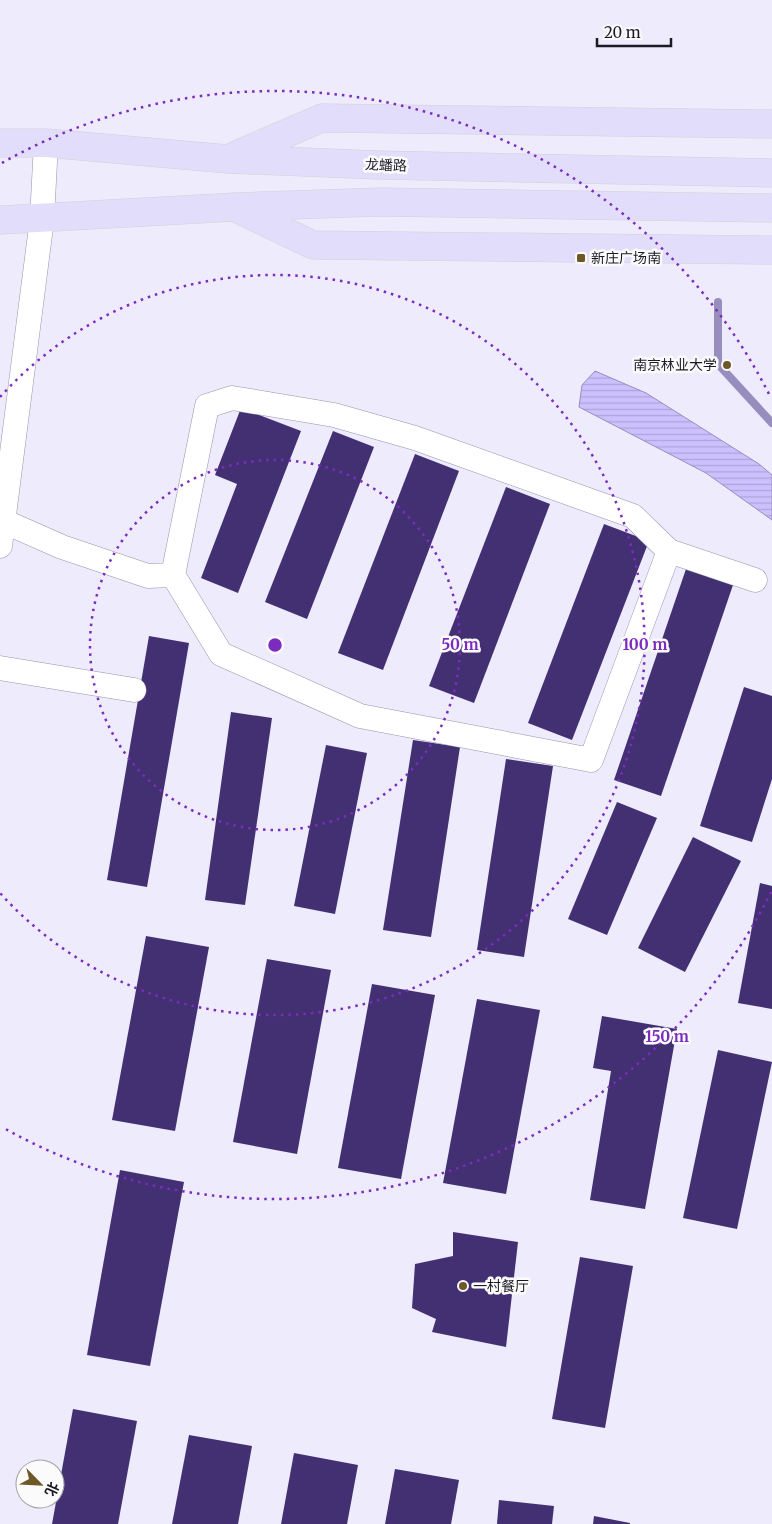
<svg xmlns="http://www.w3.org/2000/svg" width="772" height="1524" viewBox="0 0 772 1524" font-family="Merriweather,'Noto Sans SC',serif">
	<defs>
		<pattern id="water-rules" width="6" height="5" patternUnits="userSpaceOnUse" patternTransform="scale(1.25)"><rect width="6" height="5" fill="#ccc0fe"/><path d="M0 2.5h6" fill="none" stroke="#afa4da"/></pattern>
	</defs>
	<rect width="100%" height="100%" fill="#eeebfc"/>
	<polygon fill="url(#water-rules)" stroke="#978ebd" points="595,371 646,393 759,464 772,475 772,520 706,473 579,407 582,385"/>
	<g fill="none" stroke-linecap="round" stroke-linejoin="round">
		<polyline stroke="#978ebd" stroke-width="8" points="718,302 718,364 772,423"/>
	</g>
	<g fill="#433072">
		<polygon points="241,408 301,431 238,593 201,578 237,484 215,475"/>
		<polygon points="333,431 374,447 307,619 265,602"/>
		<polygon points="415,454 459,471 383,670 338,653"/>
		<polygon points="506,487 550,504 474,703 429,686"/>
		<polygon points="604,524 649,541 572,740 528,723"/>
		<polygon points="686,569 733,585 661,796 614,780"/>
		<polygon points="149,636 189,643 147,887 107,880"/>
		<polygon points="744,687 772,696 772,779 752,842 700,826"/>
		<polygon points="231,712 272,718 245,905 205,900"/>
		<polygon points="413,740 460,747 431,937 383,930"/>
		<polygon points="326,745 367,753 335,914 294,906"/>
		<polygon points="506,759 553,766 524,957 477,950"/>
		<polygon points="617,802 657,818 607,935 568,919"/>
		<polygon points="693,837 741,861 685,972 638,948"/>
		<polygon points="760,883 772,886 772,1009 738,1003"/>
		<polygon points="146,936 209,947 175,1131 112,1120"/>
		<polygon points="267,959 331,970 297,1154 233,1142"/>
		<polygon points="372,984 435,995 401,1179 338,1168"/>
		<polygon points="477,999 540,1010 506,1194 443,1183"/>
		<polygon points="602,1016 677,1029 645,1209 590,1200 611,1071 593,1068"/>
		<polygon points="718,1050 772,1062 737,1229 683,1218"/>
		<polygon points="120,1170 184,1182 150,1366 87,1355"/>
		<polygon points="453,1232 518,1242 506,1347 432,1332 436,1319 412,1308 415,1264 453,1256"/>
		<polygon points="580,1257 633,1266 605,1428 552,1419"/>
		<polygon points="73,1409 137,1421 118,1524 52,1524"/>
		<polygon points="189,1435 252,1446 238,1524 172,1524"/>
		<polygon points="294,1453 358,1465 347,1524 281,1524"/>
		<polygon points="395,1469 459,1480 451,1524 385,1524"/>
		<polygon points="499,1500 554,1506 552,1524 497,1524"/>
		<polygon points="594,1516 630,1523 630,1524 593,1524"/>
	</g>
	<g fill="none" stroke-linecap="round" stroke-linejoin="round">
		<defs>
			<g id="minor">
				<polyline points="3,521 62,547 148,576 173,575 207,406 232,398 334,415 415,438 633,516 669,551 755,580"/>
				<polyline points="0,546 42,219 46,143"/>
				<polyline points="173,575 221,654 360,716 591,760 669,551"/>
				<polyline points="0,668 134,690"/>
			</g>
			<g id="major">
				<polyline points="0,143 46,143 228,159 378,165 772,173"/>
				<polyline points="234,156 322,118 772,124"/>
				<polyline points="238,209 313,245 772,250"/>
				<polyline points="0,220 235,207 380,202 772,208"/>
			</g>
		</defs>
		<use href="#minor" stroke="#9893ad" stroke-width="25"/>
		<use href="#major" stroke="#d2d1d3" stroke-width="29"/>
		<use href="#minor" stroke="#fff" stroke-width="24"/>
		<use href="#major" stroke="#e2ddfb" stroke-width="28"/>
	</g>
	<g fill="none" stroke="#7b2cbf" stroke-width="2.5" stroke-dasharray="2.5 5">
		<circle cx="275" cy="645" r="185"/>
		<path d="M0 397A370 370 0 1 1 0 893"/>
		<path d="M771 892A554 554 0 0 1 2 1127M2 163A554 554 0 0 1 771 398"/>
	</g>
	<g fill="#6f5828" stroke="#fbfbfb" stroke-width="2">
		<rect x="576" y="253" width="10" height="10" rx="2.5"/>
		<circle cx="727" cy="365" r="5"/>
		<circle cx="463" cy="1286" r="5"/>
	</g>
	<g text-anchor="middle" stroke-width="5" stroke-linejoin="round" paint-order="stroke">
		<g font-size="14" fill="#1c1a24" stroke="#fbfbfb">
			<text transform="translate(386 165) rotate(2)" y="5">龙蟠路</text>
		</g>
		<g font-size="14" fill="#1c1a24" stroke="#fbfbfb" text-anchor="start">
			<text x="591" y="263">新庄广场南</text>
			<text x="717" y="370" text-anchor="end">南京林业大学</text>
			<text x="473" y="1291">一村餐厅</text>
		</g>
	</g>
	<circle cx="275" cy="645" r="8" fill="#7b2cbf" stroke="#fbfbfb" stroke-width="2.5"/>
	<g font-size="15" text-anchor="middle" font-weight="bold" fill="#7b2cbf" stroke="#fbfbfb" stroke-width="5" stroke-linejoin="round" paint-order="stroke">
		<text x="460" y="650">50 m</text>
		<text x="645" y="650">100 m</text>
		<text x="667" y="1042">150 m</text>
	</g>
	<g transform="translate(40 1484) rotate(114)"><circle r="24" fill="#fbfbfb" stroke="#a2a1a5"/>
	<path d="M0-4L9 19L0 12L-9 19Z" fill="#6f5828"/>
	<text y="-8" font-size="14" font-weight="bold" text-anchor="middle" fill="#1c1a24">北</text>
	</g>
	<path d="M597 38v8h74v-8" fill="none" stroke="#1c1a24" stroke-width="2.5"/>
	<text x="604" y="38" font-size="15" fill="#1c1a24" stroke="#fbfbfb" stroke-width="4" paint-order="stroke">20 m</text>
</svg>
